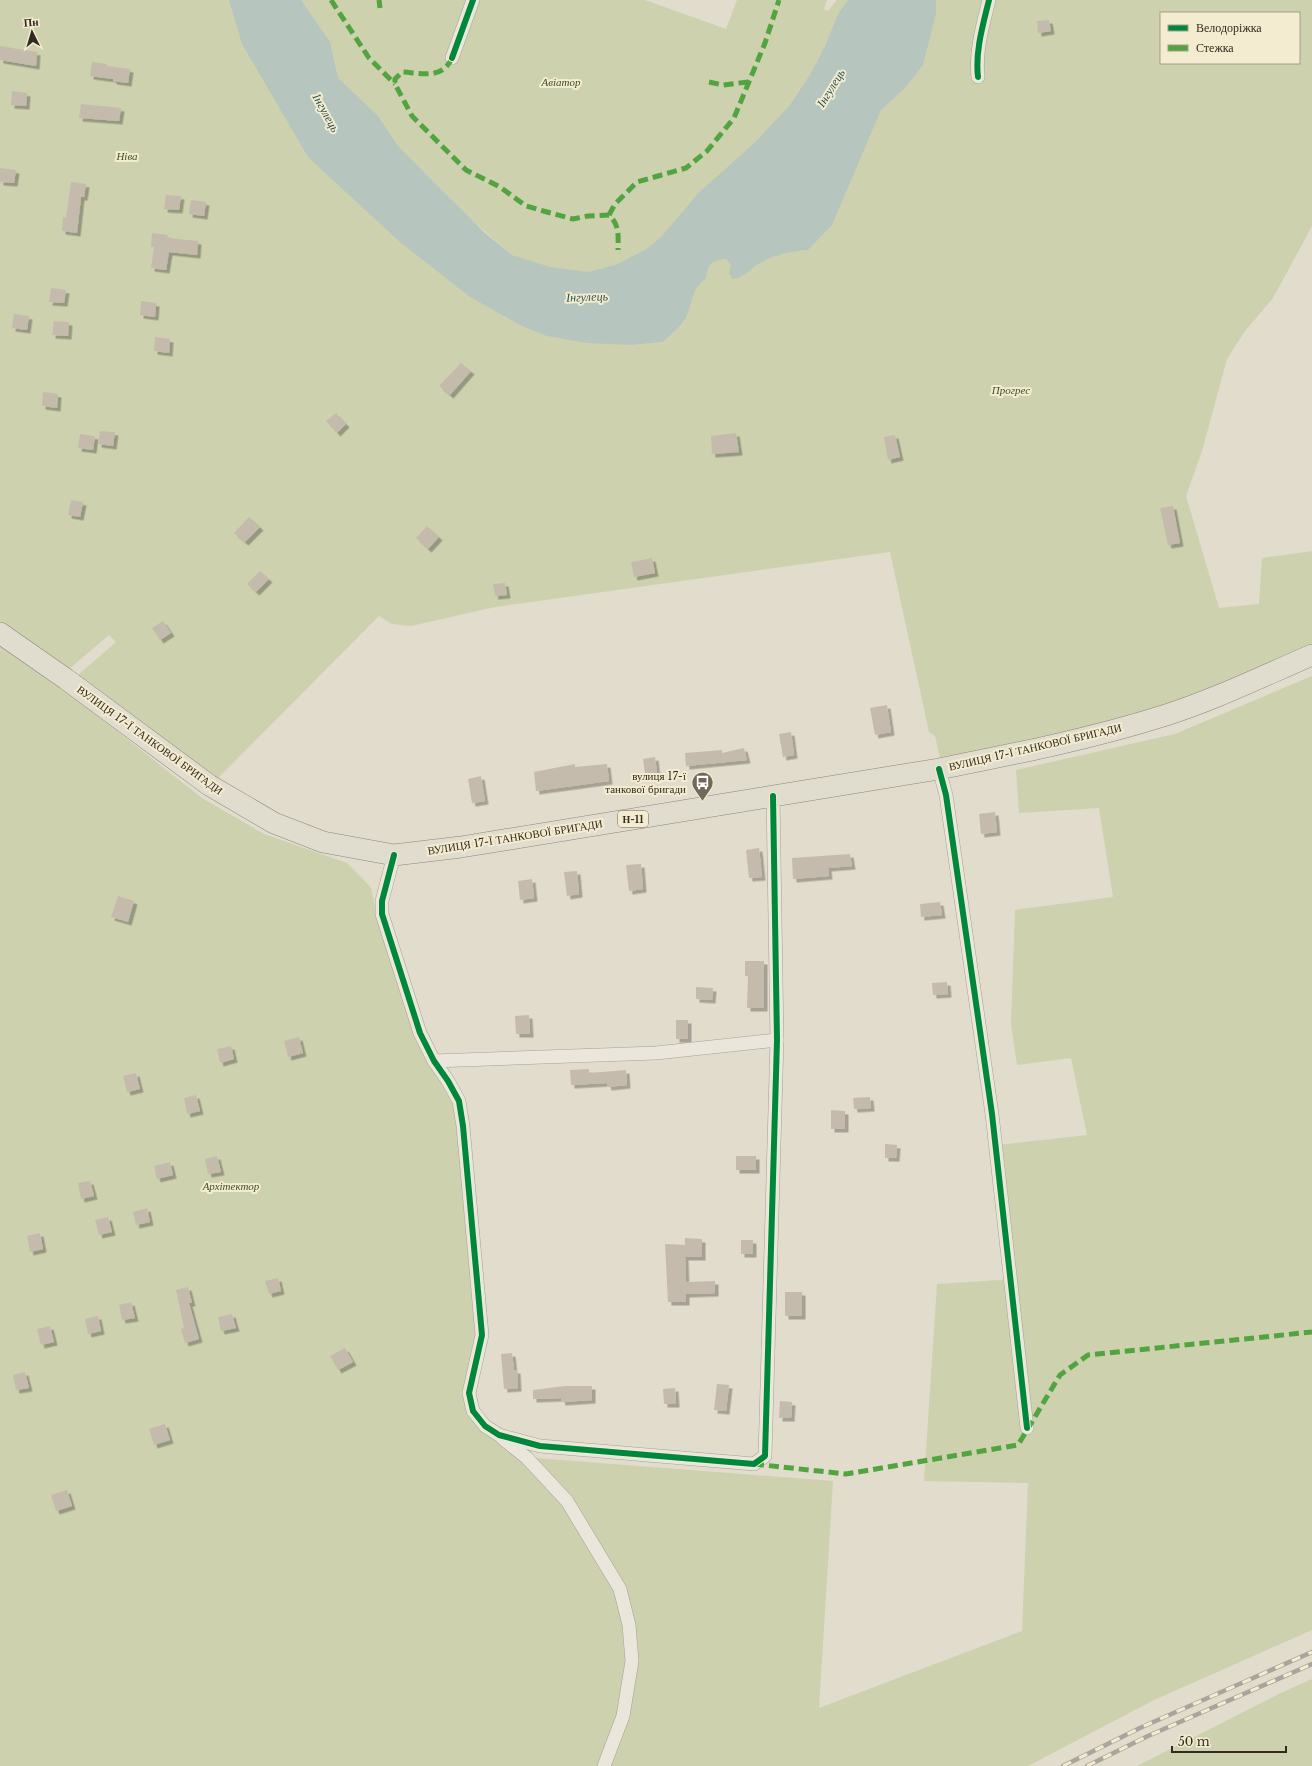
<svg xmlns="http://www.w3.org/2000/svg" width="1312" height="1766" viewBox="0 0 1312 1766" font-family="'Libre Baskerville',serif">
	<defs>
		<filter id="shadow"><feDropShadow dx="3.5" dy="3.5" stdDeviation="0" flood-color="#0004"/></filter>
	</defs>
	<rect width="100%" height="100%" fill="#e1dccb"/>
	<g fill="#cdd1ae" fill-rule="evenodd">
		<path d="M0,0H238L567,329L925,0H1312V226L1273,298L1245,331L1227,359L1202,451L1186,496L1219,608L1259,604L1262,558L1312,551V645L1213,688L1162,707L954,762L940,758L935,736L929,732L890,552L495,607L411,626L392,624L379,616L217,779L77,676L116,642L109,635L68,670L0,621ZM1161,13H1299V63H1161Z"/>
		<polygon points="299,0 645,0 726,29 737,0 827,0 824,9 828,11 837,0 856,0 807,98 779,117 754,143 698,193 661,237 646,249 588,283 512,255 452,203 451,199 421,169 413,168 338,85"/>
		<polygon points="0,644 61,687 202,798 264,834 347,863 362,878 371,888 377,917 414,1035 428,1064 453,1101 458,1122 476,1338 464,1391 480,1430 519,1458 535,1458 833,1481 819,1708 1022,1631 1028,1483 924,1481 937,1284 1016,1279 999,1145 1087,1135 1071,1058 1017,1065 1011,1024 1015,910 1113,897 1099,808 1019,813 1016,770 1175,734 1312,676 1312,1630 1154,1700 1028,1766 0,1766"/>
		<polygon points="1312,1679 1312,1766 1137,1766 1283,1692"/>
	</g>
	<path fill="#b6c6be" d="M229,0H301L330,42L338,78L378,116L398,146L484,232L512,255L550,267L589,272L618,264L646,249L661,237L698,193L754,143L790,105L811,73L825,46L838,14L848,0H936V14L923,65L905,88L881,110L832,225L808,250C792,251 777,254 762,262C752,266 744,279 732,279L729,273L731,265L726,259C712,260 708,264 706,278C688,293 695,301 685,319C680,327 670,335 663,342L629,345L587,343L547,336L522,326L470,297L401,243L308,157L242,44Z"/>
	<g fill="#c5bbac" filter="url(#shadow)">
		<polygon points="1049,20 1051,31 1038,33 1037,21"/>
		<polygon points="0,46 37,52 36,66 0,60"/>
		<polygon points="92,62 107,64 107,66 130,69 128,83 113,81 113,79 90,76"/>
		<polygon points="12,91 27,93 26,106 11,105"/>
		<polygon points="81,104 121,108 119,121 79,118"/>
		<polygon points="0,168 16,170 14,183 0,182"/>
		<polygon points="71,182 86,184 84,197 81,197 77,233 62,231 63,217 66,218"/>
		<polygon points="166,195 181,196 179,210 164,209"/>
		<polygon points="191,200 206,202 204,216 189,214"/>
		<polygon points="152,233 168,235 167,238 198,241 197,255 169,252 166,270 151,268 154,247 151,247"/>
		<polygon points="51,288 66,290 64,303 49,302"/>
		<polygon points="141,301 156,303 155,317 140,315"/>
		<polygon points="14,314 29,316 27,330 12,328"/>
		<polygon points="54,321 69,322 68,336 52,335"/>
		<polygon points="155,337 170,339 169,353 154,351"/>
		<polygon points="461,363 471,371 450,395 439,386"/>
		<polygon points="43,392 58,394 57,408 42,406"/>
		<polygon points="336,413 346,424 337,433 326,421"/>
		<polygon points="100,431 115,432 113,446 98,444"/>
		<polygon points="736,433 739,452 712,454 711,436"/>
		<polygon points="80,434 95,436 93,450 78,448"/>
		<polygon points="895,435 900,457 888,460 884,437"/>
		<polygon points="71,500 83,502 80,517 68,515"/>
		<polygon points="1173,506 1180,543 1168,545 1160,508"/>
		<polygon points="249,517 260,527 245,542 234,533"/>
		<polygon points="427,526 439,537 428,549 416,538"/>
		<polygon points="652,558 655,573 634,577 631,562"/>
		<polygon points="260,571 269,579 256,592 247,584"/>
		<polygon points="505,583 507,595 495,596 493,584"/>
		<polygon points="163,621 171,633 160,640 152,628"/>
		<polygon points="887,705 891,732 875,735 870,708"/>
		<polygon points="791,732 794,755 783,757 779,734"/>
		<polygon points="744,748 747,760 686,766 685,753 722,750 722,753"/>
		<polygon points="655,757 657,773 645,774 643,759"/>
		<polygon points="575,764 575,767 607,764 609,781 536,791 534,772"/>
		<polygon points="481,776 485,801 472,803 468,779"/>
		<polygon points="995,812 997,832 981,834 979,814"/>
		<polygon points="759,848 762,877 749,878 746,850"/>
		<polygon points="850,854 852,866 828,868 829,876 793,879 792,858"/>
		<polygon points="641,864 643,889 629,891 626,865"/>
		<polygon points="577,871 579,894 567,896 564,872"/>
		<polygon points="532,879 534,898 520,900 518,881"/>
		<polygon points="118,896 134,901 128,922 111,917"/>
		<polygon points="940,902 942,915 921,917 920,904"/>
		<polygon points="745,961 764,961 764,1008 747,1008 748,976 745,976"/>
		<polygon points="947,982 948,994 933,995 932,983"/>
		<polygon points="696,987 713,988 712,1000 696,999"/>
		<polygon points="529,1015 530,1034 516,1034 515,1016"/>
		<rect x="676" y="1020" width="12" height="19"/>
		<polygon points="299,1037 303,1053 288,1057 284,1041"/>
		<polygon points="231,1046 234,1059 220,1063 217,1049"/>
		<polygon points="589,1069 589,1073 626,1070 627,1085 608,1087 607,1083 571,1085 570,1070"/>
		<polygon points="136,1073 140,1089 127,1092 123,1076"/>
		<polygon points="196,1095 200,1111 187,1114 184,1098"/>
		<polygon points="870,1097 871,1108 854,1109 853,1098"/>
		<polygon points="831,1110 845,1111 845,1129 831,1129"/>
		<polygon points="885,1144 897,1145 896,1158 885,1158"/>
		<polygon points="217,1156 221,1172 208,1174 205,1159"/>
		<rect x="736" y="1156" width="20" height="14"/>
		<polygon points="170,1162 173,1175 157,1179 154,1166"/>
		<polygon points="90,1181 94,1196 81,1199 78,1183"/>
		<polygon points="147,1208 150,1222 136,1225 133,1212"/>
		<polygon points="108,1217 112,1232 99,1235 95,1220"/>
		<polygon points="40,1233 43,1249 30,1252 27,1236"/>
		<polygon points="685,1238 702,1239 702,1257 685,1257 686,1282 715,1281 715,1293 686,1294 686,1302 668,1302 665,1244 685,1245"/>
		<rect x="741" y="1240" width="12" height="14"/>
		<polygon points="278,1278 281,1291 269,1294 265,1281"/>
		<polygon points="188,1287 192,1303 189,1303 199,1339 185,1343 181,1329 184,1328 176,1290"/>
		<rect x="785" y="1292" width="17" height="24"/>
		<polygon points="131,1302 135,1318 122,1320 119,1305"/>
		<polygon points="232,1314 236,1328 221,1331 218,1317"/>
		<polygon points="98,1316 101,1331 88,1334 85,1319"/>
		<polygon points="50,1326 54,1342 41,1345 37,1329"/>
		<polygon points="345,1348 353,1362 338,1370 330,1356"/>
		<polygon points="512,1353 514,1370 517,1370 518,1388 504,1389 501,1354"/>
		<polygon points="25,1372 29,1388 16,1390 13,1375"/>
		<polygon points="717,1384 729,1385 726,1411 714,1410"/>
		<polygon points="565,1386 592,1386 592,1400 562,1402 561,1398 533,1399 533,1390"/>
		<polygon points="675,1388 676,1404 664,1404 663,1389"/>
		<polygon points="780,1401 792,1402 791,1418 779,1418"/>
		<polygon points="165,1424 170,1440 154,1445 149,1429"/>
		<polygon points="67,1490 72,1506 56,1511 51,1495"/>
	</g>
	<g fill="none" stroke-linecap="round" stroke-linejoin="round">
		<defs>
			<g id="minor">
				<polyline points="452,58 473,0"/>
				<path d="M978,77C975,51 983,25 989,0"/>
				<polyline points="939,769 946,795 992,1114 1027,1428"/>
				<polyline points="394,855 382,901 382,914 420,1033 434,1061 448,1081 459,1101 463,1126 482,1335 469,1393 473,1411 485,1426 499,1435 540,1446 754,1464 765,1456 777,1040 773,796"/>
				<polyline points="434,1061 656,1053 777,1040"/>
				<polyline points="502,1438 527,1458 567,1501 620,1589 629,1625 632,1661 623,1716 604,1766"/>
			</g>
			<path id="primary" d="M0,633L66,679L209,785L274,823L323,842L394,855L461,847L939,769C1014,754 1090,739 1163,716C1214,700 1263,676 1312,655"/>
		</defs>
		<use href="#minor" stroke="#a6a194" stroke-width="14"/>
		<use href="#primary" stroke="#8c867b" stroke-width="22"/>
		<use href="#minor" stroke="#eae6db" stroke-width="13"/>
		<use href="#primary" stroke="#e0ddce" stroke-width="21"/>
		<defs>
			<g id="rail">
				<polyline points="1063,1766 1142,1727 1312,1652"/>
				<polyline points="1087,1766 1148,1736 1312,1664"/>
			</g>
		</defs>
		<use href="#rail" stroke="#a8a59c" stroke-width="4.5"/>
		<use href="#rail" stroke="#f3ecd0" stroke-width="3" stroke-dasharray="9" stroke-linecap="butt"/>
		<g stroke="#52a441" stroke-width="5" stroke-dasharray="10 5" stroke-linecap="butt">
			<polyline points="331,0 369,58 395,84"/>
			<polyline points="379,0 380,8"/>
			<path d="M452,58C442,80 422,73 402,72L395,79V84L412,116L466,170L500,187L526,206L547,212L573,219L588,216L609,215C620,225 618,236 618,250"/>
			<polyline points="709,82 723,85 748,82"/>
			<polyline points="609,215 615,204 637,182 686,168 707,151 734,118 765,43 779,0"/>
			<polyline points="754,1464 846,1474 1018,1445 1060,1375 1088,1355 1312,1332"/>
		</g>
		<defs>
			<g id="cycleway">
				<polyline points="452,58 473,0"/>
				<path d="M978,77C975,51 983,25 989,0"/>
				<polyline points="939,769 946,795 992,1114 1027,1428"/>
				<polyline points="394,855 382,901 382,914 420,1033 434,1061 448,1081 459,1101 463,1126 482,1335 469,1393 473,1411 485,1426 499,1435 540,1446 754,1464 765,1456 777,1040 773,796"/>
			</g>
		</defs>
		<use href="#cycleway" stroke="#f3ecd0" stroke-width="8"/>
		<use href="#cycleway" stroke="#00873e" stroke-width="6"/>
	</g>
	<defs>
		<symbol id="bus-pin" viewBox="-11 -11 22 30"><path d="M0 17L-7.5 6A9.5 9.5 0 1 1 7.5 6Z" fill="#70685a" stroke="#f3ecd0"/><path d="M-5-6H5V4H4V6H2V4H-2V6H-4V4H-5ZM-3.5-4V0h7V-4ZM-3.5 1.2v1.5H-2V1.2ZM2 1.2v1.5H3.5V1.2Z" fill="#fff"/></symbol>
	</defs>
	<g fill-rule="evenodd">
		<use href="#bus-pin" x="690" y="770" width="25" height="34"/>
	</g>
	<g text-anchor="middle" stroke-width="4" stroke-linejoin="round" paint-order="stroke">
		<rect fill="#f3ecd0" stroke="#6d6453" stroke-width="1" x="618" y="811" width="30" height="16" rx="3"/>
		<g font-size="10" font-weight="bold" fill="#332a1d">
			<text x="633" y="823">Н-11</text>
		</g>
		<g font-size="11" font-style="italic" fill="#404f25" stroke="#f3ecd0">
			<text x="561" y="86">Авіатор</text>
			<text x="127" y="160">Ніва</text>
			<text x="1011" y="394">Прогрес</text>
			<text x="231" y="1190">Архітектор</text>
		</g>
		<g font-size="11" fill="#332a1d" stroke="#f3ecd0">
			<text transform="translate(150 740) rotate(36)" y="4">ВУЛИЦЯ 17-Ї ТАНКОВОЇ БРИГАДИ</text>
			<text transform="translate(1035 747) rotate(-13)" y="4">ВУЛИЦЯ 17-Ї ТАНКОВОЇ БРИГАДИ</text>
			<text transform="translate(515 837) rotate(-9)" y="4">ВУЛИЦЯ 17-Ї ТАНКОВОЇ БРИГАДИ</text>
		</g>
		<g font-size="11" fill="#332a1d" stroke="#f3ecd0" text-anchor="end">
			<text x="686" y="780">вулиця 17-ї<tspan x="686" dy="13">танкової бригади</tspan></text>
		</g>
		<g font-size="12" font-style="italic" fill="#2d5152" stroke="#f3ecd0">
			<text transform="translate(831 88) rotate(-58)" y="4">Інгулець</text>
			<text transform="translate(326 113) rotate(61)" y="4">Інгулець</text>
			<text transform="translate(587 297) rotate(-2)" y="4">Інгулець</text>
		</g>
	</g>
	<rect x="1160" y="12" width="140" height="52" fill="#f3ecd0" stroke="#a69e88"/>
	<rect x="1168" y="25" width="20" height="6" fill="#00873e" stroke="#a69e88"/>
	<text x="1196" y="32" font-size="12" fill="#332a1d">Велодоріжка</text>
	<rect x="1168" y="45" width="20" height="6" fill="#52a441" stroke="#a69e88"/>
	<text x="1196" y="52" font-size="12" fill="#332a1d">Стежка</text>
	<g transform="translate(32 32) rotate(355)" stroke="#f3ecd0" stroke-width="3" paint-order="stroke">
	<path d="M0-3L7 15L0 10L-7 15Z" fill="#332a1d"/>
	<text y="-6" font-size="11" font-weight="bold" text-anchor="middle" fill="#332a1d">Пн</text>
	</g>
	<path d="M1172 1746v6h114v-6" fill="none" stroke="#332a1d" stroke-width="2"/>
	<text x="1178" y="1746" font-size="12" fill="#332a1d" stroke="#f3ecd0" stroke-width="3" paint-order="stroke">50 m</text>
</svg>
